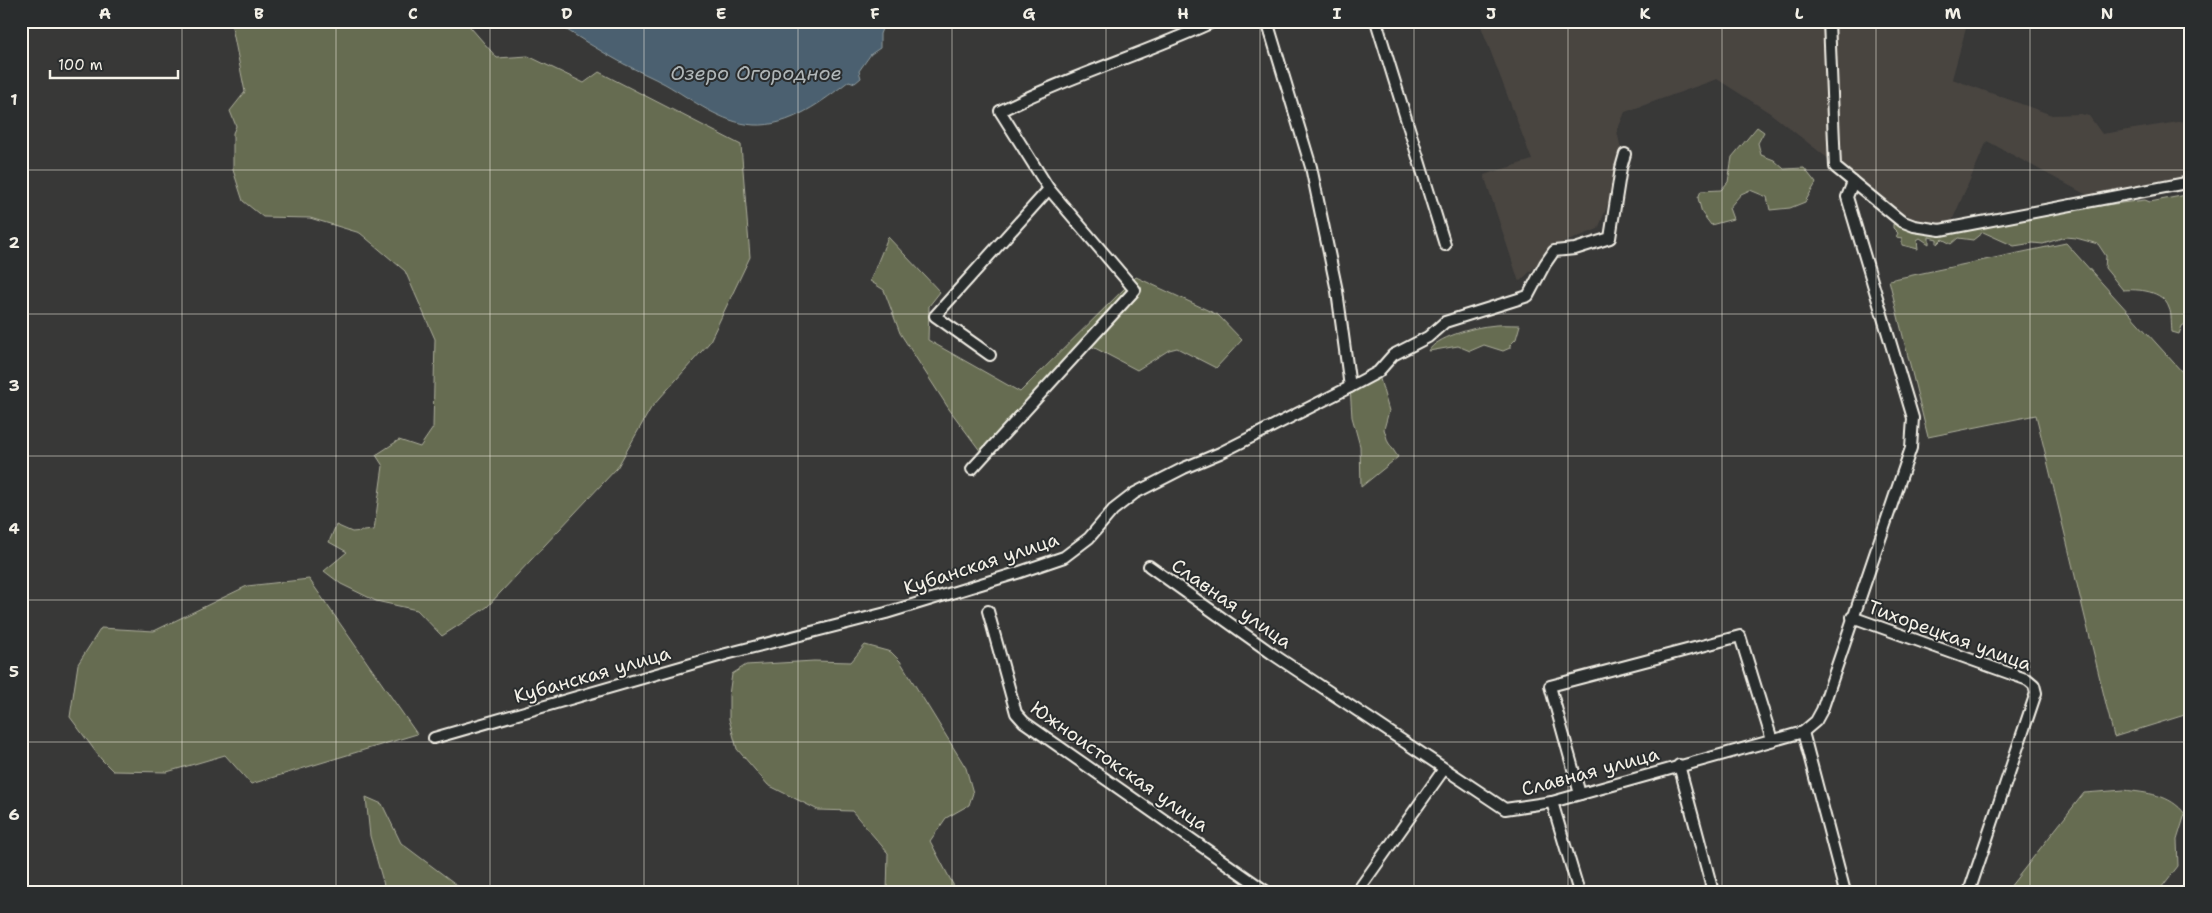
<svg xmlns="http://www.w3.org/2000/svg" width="2212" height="913" viewBox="0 0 2212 913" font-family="'Shantell Sans',sans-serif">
	<rect width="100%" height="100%" fill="#383837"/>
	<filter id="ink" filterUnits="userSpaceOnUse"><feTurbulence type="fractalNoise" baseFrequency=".02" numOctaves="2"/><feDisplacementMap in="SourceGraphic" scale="10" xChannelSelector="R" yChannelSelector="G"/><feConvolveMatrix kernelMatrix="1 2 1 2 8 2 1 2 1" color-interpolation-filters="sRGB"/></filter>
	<g filter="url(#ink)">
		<polygon fill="#494541" points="1479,21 1968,21 1952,79 2052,115 2081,114 2089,116 2102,134 2191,120 2191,176 2094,199 1987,141 1951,223 1923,226 1909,222 1770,113 1717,79 1625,112 1617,131 1621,149 1611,197 1598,229 1558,245 1519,282 1484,175 1532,160"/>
		<g fill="#666c51" stroke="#adae9c">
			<polygon points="234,21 465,21 497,58 528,56 584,83 599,72 741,145 750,257 709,343 651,408 617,468 487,607 442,636 417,610 376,601 341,584 324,571 347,552 329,542 336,525 352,532 374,530 383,466 376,455 399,440 420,447 433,428 435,339 405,271 360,233 310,218 263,217 243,201 233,170 233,133 236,126 230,111 245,92 232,27"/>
			<polygon points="1757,127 1764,132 1758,143 1761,155 1774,160 1784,169 1804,168 1816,183 1805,202 1790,208 1770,210 1767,197 1750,190 1741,194 1729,208 1733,219 1711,225 1702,213 1698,198 1701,191 1721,190 1728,182 1732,157"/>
			<path d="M2191,194V324L2187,323L2182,326L2179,334L2172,332C2171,325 2172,314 2169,308C2163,290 2138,289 2123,290L2105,268L2106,256L2098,244L2076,238L2065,237L2043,244L2033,243L2014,246L1983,232L1973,240L1958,238L1951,244L1942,239L1937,244V239L1929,237V244L1920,238L1917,240L1918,249L1902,245V238L1896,237L1898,233L1893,228V224H1898L1940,234L2075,209L2145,200L2150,202Z"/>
			<polygon points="888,237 940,292 929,306 928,340 1020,392 1136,277 1218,315 1242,340 1216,368 1177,348 1169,350 1137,370 1091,346 981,452 949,409 900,333 884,290 870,281"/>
			<polygon points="2066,243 2183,373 2191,393 2191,713 2114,737 2036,415 1928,437 1889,280"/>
			<path d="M1520,325L1516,339L1510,345V348L1503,351L1484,345L1470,351L1458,346L1429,351C1434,338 1475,327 1488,326C1499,324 1509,325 1520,325Z"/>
			<polygon points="1378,372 1389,411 1384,429 1388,442 1398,457 1361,487 1360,446 1352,417 1350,387"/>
			<polygon points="309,579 417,734 251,784 225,755 167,772 113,771 101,759 70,717 78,664 101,628 154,631 247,586"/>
			<polygon points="865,645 891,652 900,661 966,768 973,793 969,805 946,818 930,841 957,892 887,892 888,853 852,811 818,810 768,785 737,749 729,719 729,695 732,674 746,665 814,661 851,662"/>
			<path d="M2124,790C2147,793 2170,794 2185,814L2177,840L2178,866L2158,892H2006L2084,793Z"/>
			<polygon points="366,797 382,804 401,843 457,885 460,892 386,892 370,836"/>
		</g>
		<path fill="#4c616f" stroke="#8f9b9f" d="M553,21H885L880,34V48L871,54L859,71L861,78L855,83L849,81C823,101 790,127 754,125C721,123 693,100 665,84C652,77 638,71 624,64C600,51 576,36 553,21Z"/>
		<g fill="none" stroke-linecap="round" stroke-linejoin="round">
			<defs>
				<g id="minor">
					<polyline points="1267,21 1311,167 1337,291 1350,387"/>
					<polyline points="1376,21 1445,245"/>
					<polyline points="1829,21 1835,167 1901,221 1914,226 1940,230 2191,182"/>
					<path d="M990,355L935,316L1049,189L1000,111C1069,76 1144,54 1215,21"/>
					<polyline points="972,469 1135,290 1049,189"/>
					<polyline points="1149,566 1274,655 1505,809 1552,802 1803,732 1816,721 1822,710 1911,448 1913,418 1847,197 1853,182"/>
					<polyline points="988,611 1016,713 1024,722 1267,892"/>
					<polyline points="1852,617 2028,680 2034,685 2036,693 1969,892"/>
					<polyline points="1803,732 1845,892"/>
					<polyline points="434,738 726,654 886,613 1017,573 1064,557 1089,538 1113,510 1135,493 1184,468 1220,453 1350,387 1378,372 1393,355 1428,337 1445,322 1528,296 1545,264 1554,251 1575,249 1610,238 1621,168 1625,154"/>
					<polyline points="1679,765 1713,892"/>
					<polyline points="1580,794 1550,686 1740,636 1772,740"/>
					<polyline points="1552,802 1579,892"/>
					<polyline points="1357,892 1444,769"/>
				</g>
				<polyline id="secondary" points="2189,892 2191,890"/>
			</defs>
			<use href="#minor" stroke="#f4f1e8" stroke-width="14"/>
			<use href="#secondary" stroke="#f4f1e8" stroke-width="18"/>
			<use href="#minor" stroke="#2a2d2e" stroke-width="10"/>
			<use href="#secondary" stroke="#2a2d2e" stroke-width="14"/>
		</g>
	</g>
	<path fill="none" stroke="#f4f1e8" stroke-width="1" stroke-opacity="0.55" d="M182,21V892M336,21V892M490,21V892M644,21V892M798,21V892M952,21V892M1106,21V892M1260,21V892M1414,21V892M1568,21V892M1722,21V892M1876,21V892M2030,21V892M21,170H2191M21,314H2191M21,456H2191M21,600H2191M21,742H2191"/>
	<g text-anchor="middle" stroke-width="4" stroke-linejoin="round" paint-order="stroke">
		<g font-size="19" fill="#f4f1e8" stroke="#2a2d2e">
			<text transform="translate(981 563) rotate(-18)" y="7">Кубанская улица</text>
			<text transform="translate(1232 603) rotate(35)" y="7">Славная улица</text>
			<text transform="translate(1950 635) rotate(20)" y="7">Тихорецкая улица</text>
			<text transform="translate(592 674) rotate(-16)" y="7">Кубанская улица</text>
			<text transform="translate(1120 766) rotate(35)" y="7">Южноистокская улица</text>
			<text transform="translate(1590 771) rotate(-15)" y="7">Славная улица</text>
		</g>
		<g font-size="20" font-style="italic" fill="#b1b7b8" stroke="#2a2d2e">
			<text x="756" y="80">Озеро Огородное</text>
		</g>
	</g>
	<rect width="2212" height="913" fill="none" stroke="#2a2d2e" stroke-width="55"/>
	<path d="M50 70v8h128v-8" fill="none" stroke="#f4f1e8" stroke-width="2.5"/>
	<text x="58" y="70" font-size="15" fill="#f4f1e8" stroke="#2a2d2e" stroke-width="4" paint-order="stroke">100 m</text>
	<rect x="28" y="28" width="2156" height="858" fill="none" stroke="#f4f1e8" stroke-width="2"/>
	<g font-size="16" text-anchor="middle" font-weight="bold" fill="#f4f1e8">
		<text x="105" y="19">A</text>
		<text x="259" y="19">B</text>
		<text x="413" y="19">C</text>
		<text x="567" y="19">D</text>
		<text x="721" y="19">E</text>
		<text x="875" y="19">F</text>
		<text x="1029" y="19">G</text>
		<text x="1183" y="19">H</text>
		<text x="1337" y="19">I</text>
		<text x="1491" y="19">J</text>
		<text x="1645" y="19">K</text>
		<text x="1799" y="19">L</text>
		<text x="1953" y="19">M</text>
		<text x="2107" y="19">N</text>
		<text x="14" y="105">1</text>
		<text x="14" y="248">2</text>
		<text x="14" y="391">3</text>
		<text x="14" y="534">4</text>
		<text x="14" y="677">5</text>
		<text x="14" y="820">6</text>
	</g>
</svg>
